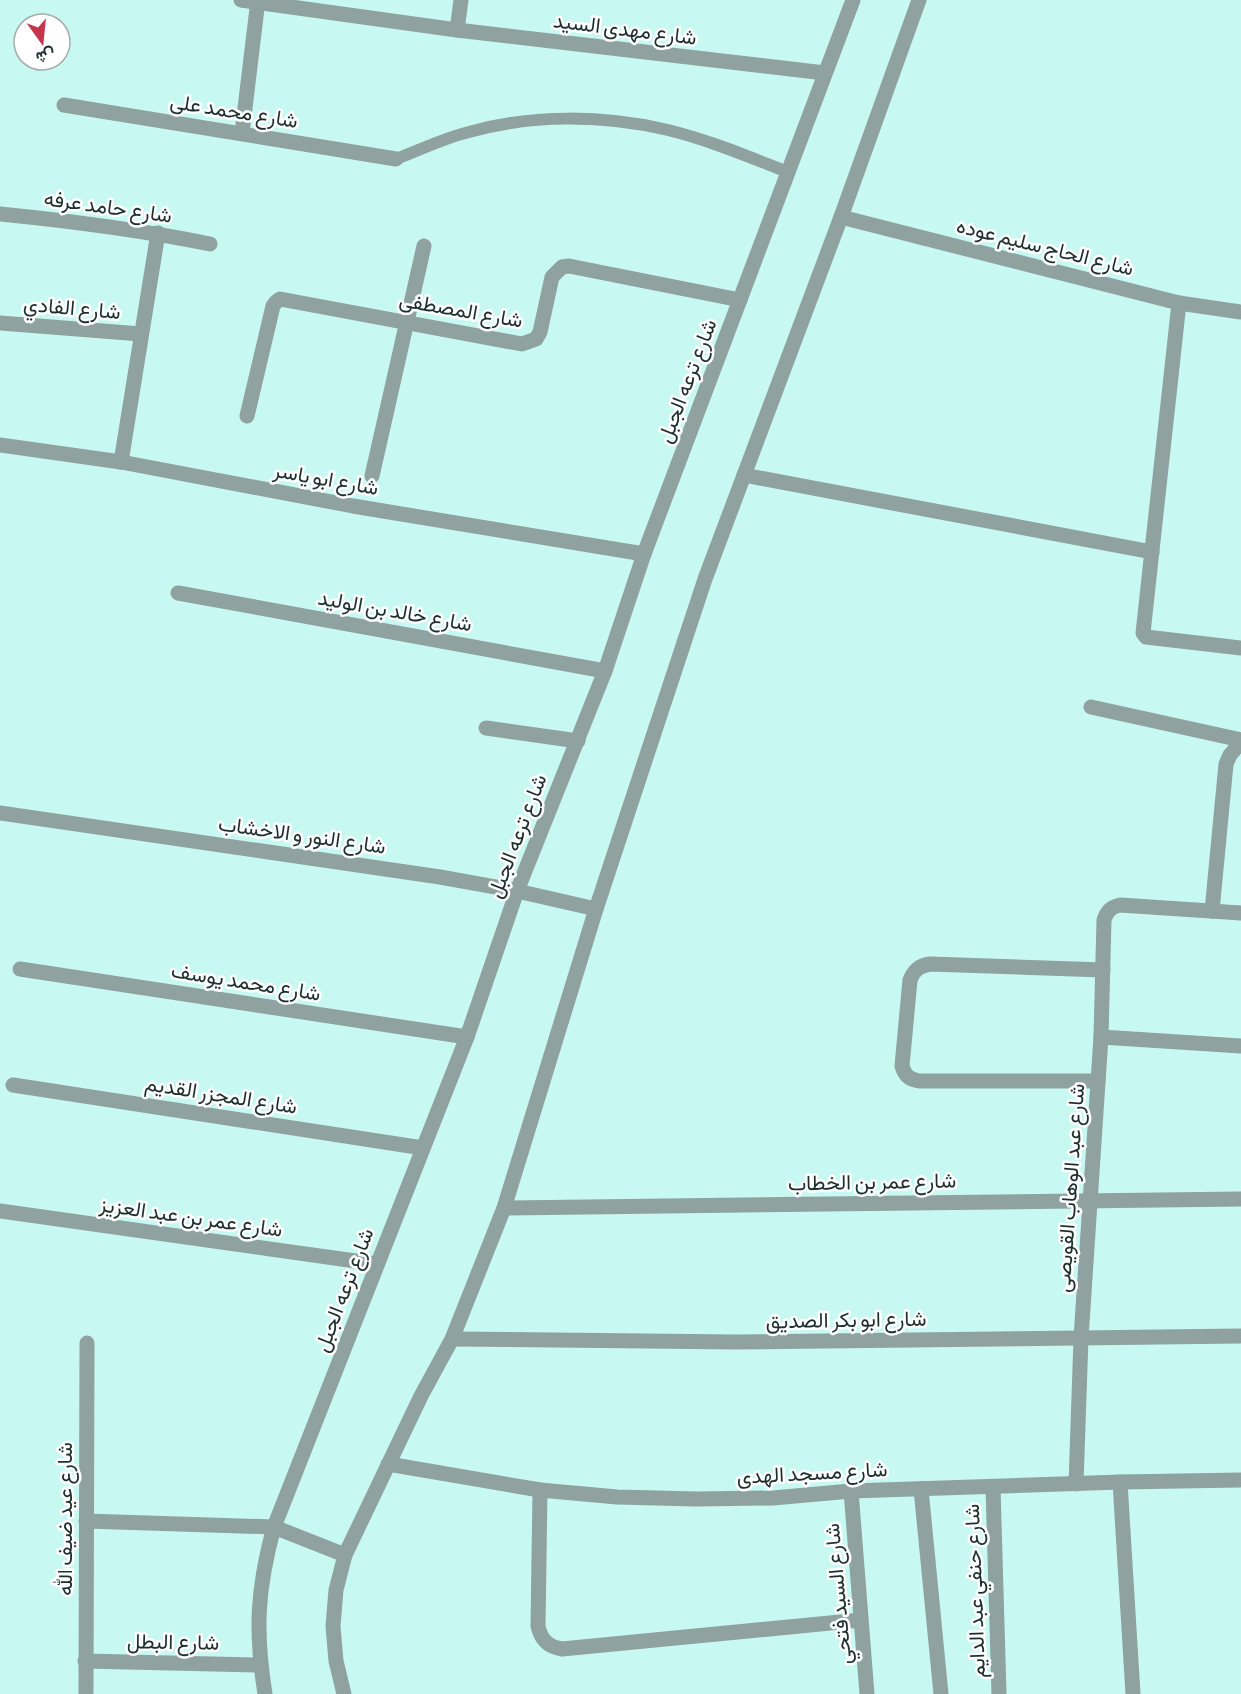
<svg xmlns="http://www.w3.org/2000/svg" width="1241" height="1694" viewBox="0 0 1241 1694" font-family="'Alegreya Sans',Vazirmatn,sans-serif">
	<rect width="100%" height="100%" fill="#c8f8f2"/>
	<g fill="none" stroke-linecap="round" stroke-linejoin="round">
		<path stroke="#8fa2a0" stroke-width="12" d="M396,159C420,150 444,138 469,132C532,114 604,115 668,130C709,140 749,157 788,172"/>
		<g stroke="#8fa2a0" stroke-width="15">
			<polyline points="241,0 457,30 825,73"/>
			<polyline points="457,30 461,0"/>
			<polyline points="64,105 396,159"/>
			<polyline points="242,133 258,0"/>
			<path d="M0,214C70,221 141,230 210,244"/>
			<polyline points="841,217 1179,303 1241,312"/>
			<polyline points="1179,303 1143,633 1146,637 1241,648"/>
			<polyline points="0,323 141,334"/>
			<polyline points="247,416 273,306 276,302 280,299 522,344 536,339 540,332 552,277 562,267 569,266 740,300"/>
			<polyline points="0,445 121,462 353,506 644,554"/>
			<polyline points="121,462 158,233"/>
			<polyline points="744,475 1152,552"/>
			<polyline points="372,476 424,246"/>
			<polyline points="178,593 605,671"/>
			<polyline points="1091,707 1241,740"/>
			<polyline points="486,728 578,741"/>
			<polyline points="0,813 440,877 517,891 596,909"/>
			<polyline points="1212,911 1226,764 1230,755 1241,742"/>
			<polyline points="20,969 467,1037"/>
			<polyline points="1101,1037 1241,1046"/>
			<path d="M1098,1081H919C909,1079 905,1076 902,1066L910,980C914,970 919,966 930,964L1103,970"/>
			<polyline points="13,1085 423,1148"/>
			<polyline points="504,1208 1241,1199"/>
			<polyline points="0,1211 377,1264"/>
			<polyline points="452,1339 736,1342 1241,1336"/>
			<polyline points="388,1464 540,1490 617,1497 696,1499 773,1498 851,1491 1120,1482 1241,1480"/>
			<polyline points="1120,1482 1133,1694"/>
			<path d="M1076,1484L1081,1338L1101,1037L1104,920C1107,911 1111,907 1120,905L1241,913"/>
			<polyline points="993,1487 999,1694"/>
			<polyline points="921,1489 941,1694"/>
			<path d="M540,1490L538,1626C541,1640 548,1647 562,1649L861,1620"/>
			<polyline points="851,1491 867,1694"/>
			<polyline points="86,1521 274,1527 345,1555"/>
			<polyline points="85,1661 260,1665"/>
			<polyline points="86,1694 87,1343"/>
			<path d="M265,1694C255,1631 257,1589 274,1527L467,1037L517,891L605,671L644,554L853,0"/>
			<polyline points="344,1694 336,1661 333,1626 336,1590 345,1555 421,1396 452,1339 504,1208 596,909 705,579 841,217 919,0"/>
		</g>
	</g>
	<g text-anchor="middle" stroke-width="5" stroke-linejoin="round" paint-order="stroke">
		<g font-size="21" fill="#1c2f2d" stroke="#fff">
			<text transform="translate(625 29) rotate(7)" y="7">شارع مهدى السيد</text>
			<text transform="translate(234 111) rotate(9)" y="7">شارع محمد على</text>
			<text transform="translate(108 207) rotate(8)" y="7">شارع حامد عرفه</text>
			<text transform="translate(1045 247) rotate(14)" y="7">شارع الحاج سليم عوده</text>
			<text transform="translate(72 308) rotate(5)" y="7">شارع الفادي</text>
			<text transform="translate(461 310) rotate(10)" y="7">شارع المصطفى</text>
			<text transform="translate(687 381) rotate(-69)" y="7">شارع ترعه الجبل</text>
			<text transform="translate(326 479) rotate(10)" y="7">شارع ابو ياسر</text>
			<text transform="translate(395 611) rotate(10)" y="7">شارع خالد بن الوليد</text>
			<text transform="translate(302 835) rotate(8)" y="7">شارع النور و الاخشاب</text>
			<text transform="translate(517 836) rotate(-69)" y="7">شارع ترعه الجبل</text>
			<text transform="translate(246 982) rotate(9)" y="7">شارع محمد يوسف</text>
			<text transform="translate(221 1095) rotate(9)" y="7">شارع المجزر القديم</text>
			<text transform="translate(872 1182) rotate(-1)" y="7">شارع عمر بن الخطاب</text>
			<text transform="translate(1070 1188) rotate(-86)" y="7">شارع عبد الوهاب القويصى</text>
			<text transform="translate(191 1217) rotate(8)" y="7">شارع عمر بن عبد العزيز</text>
			<text transform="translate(344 1290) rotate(-69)" y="7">شارع ترعه الجبل</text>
			<text transform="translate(846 1320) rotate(-1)" y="7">شارع ابو بكر الصديق</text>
			<text transform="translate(812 1473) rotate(-3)" y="7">شارع مسجد الهدى</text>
			<text transform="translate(65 1519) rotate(-90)" y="7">شارع عيد ضيف الله</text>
			<text transform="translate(975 1591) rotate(-92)" y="7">شارع حنفي عبد الدايم</text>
			<text transform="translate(838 1594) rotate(-95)" y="7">شارع السيد فتحي</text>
			<text transform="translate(173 1642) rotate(1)" y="7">شارع البطل</text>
		</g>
	</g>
	<g transform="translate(42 42) rotate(165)"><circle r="28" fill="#ffffff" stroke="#a4acab" stroke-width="1.5"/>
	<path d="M0-4.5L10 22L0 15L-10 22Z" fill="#c6364a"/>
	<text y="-9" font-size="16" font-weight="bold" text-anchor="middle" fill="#1c2f2d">ش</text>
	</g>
</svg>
